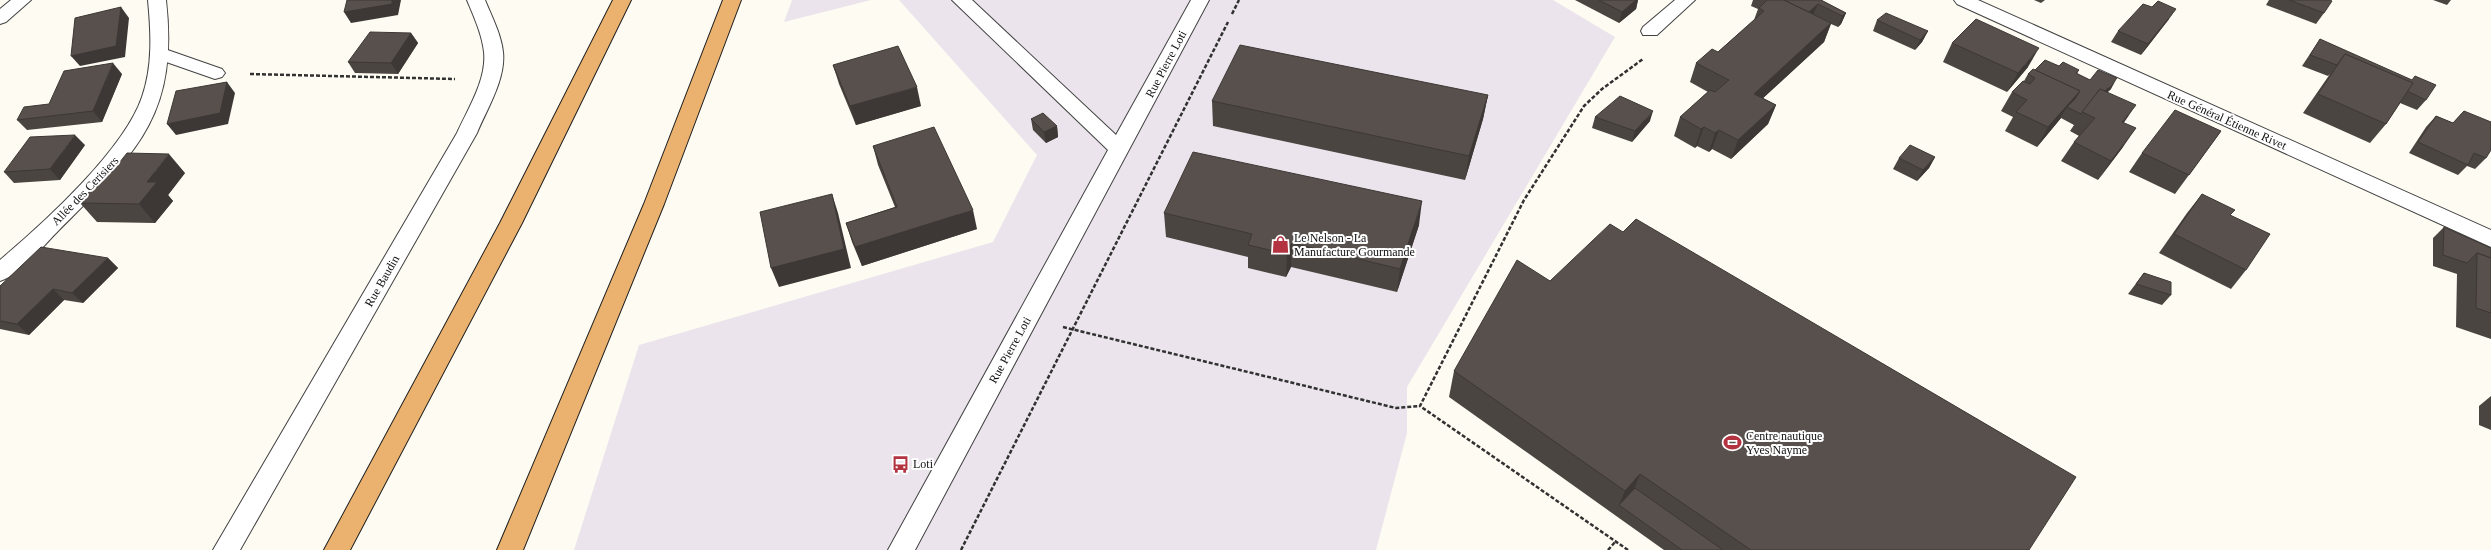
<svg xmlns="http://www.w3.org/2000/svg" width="2491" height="550" viewBox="0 0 2491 550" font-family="'Times New Roman',serif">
	<rect width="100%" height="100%" fill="#fefbf2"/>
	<g fill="#ebe4ec">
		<polygon points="792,0 871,0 784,22"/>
		<polygon points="899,0 1553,0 1615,37 1407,387 1407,433 1376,550 574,550 639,345 993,242 1037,155"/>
	</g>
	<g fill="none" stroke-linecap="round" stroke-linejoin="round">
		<defs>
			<polygon id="service" points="159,47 222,69 225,73 222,77 215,79 152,57 150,53 152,49"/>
			<g id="minor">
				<polygon points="11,0 31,0 6,22 0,24 0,9"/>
				<path d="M148,0H166C179,116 136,153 59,230C44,245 20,275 0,281V260C44,223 124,150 142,97C153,66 151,32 148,0Z"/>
				<path d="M467,0H485C492,17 501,34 503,52C506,79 487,109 477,133L240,550H213L457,133C468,109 487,79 484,52C482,34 474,17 467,0Z"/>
				<polygon points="952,0 972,0 1116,135 1191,0 1209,0 915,550 888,550 1108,150"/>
				<polygon points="1675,0 1695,0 1657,35 1643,35 1641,31 1643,27"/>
				<polygon points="1954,0 1978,0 2491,230 2491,247 1957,4"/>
			</g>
			<g id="trunk">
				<polygon points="613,0 631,0 522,223 350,550 324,550 500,223"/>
				<polygon points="723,0 741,0 664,204 523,550 497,550 644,204"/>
			</g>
		</defs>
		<use href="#service" stroke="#424242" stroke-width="2"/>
		<use href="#minor" stroke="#424242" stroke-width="2"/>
		<use href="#trunk" stroke="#202020" stroke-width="2"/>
		<g stroke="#313131" stroke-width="2.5" stroke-dasharray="4 2" stroke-linecap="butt">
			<polyline points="1232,14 1239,0"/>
			<polyline points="250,74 455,79"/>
			<polyline points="1063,327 1396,408 1420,406"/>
			<polyline points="961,550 1228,22"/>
			<polyline points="1608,550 1616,541"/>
			<polyline points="1628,550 1420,406 1524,200 1584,106 1602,89 1643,59"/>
		</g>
		<use href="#service" fill="#fff" fill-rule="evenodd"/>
		<use href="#minor" fill="#fff" fill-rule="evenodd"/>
		<use href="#trunk" fill="#eab26e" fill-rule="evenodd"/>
	</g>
	<g fill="#4b4541">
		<polygon points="1575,0 1638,0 1636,9 1619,23"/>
		<polygon points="1753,0 1821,0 1846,13 1841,24 1838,27 1831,24 1824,42 1763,98 1776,105 1768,124 1731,159 1712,149 1709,152 1697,146 1695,148 1674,136 1680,117 1708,92 1690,82 1696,63 1718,52 1754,20 1758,9 1751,6"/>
		<polygon points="2034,0 2045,0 2041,3"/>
		<polygon points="2269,0 2330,0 2324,13 2316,24 2266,5"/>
		<polygon points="2433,0 2451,0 2447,5"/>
		<polygon points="2152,7 2169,19 2141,55 2111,42 2118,31"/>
		<polygon points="1877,20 1928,31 1922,42 1915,50 1873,31"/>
		<polygon points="411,33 418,43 398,74 355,73 348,62"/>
		<polygon points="2320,39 2426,100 2417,110 2400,103 2386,124 2370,143 2303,113 2330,74 2328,76 2302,66"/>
		<polygon points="1952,43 2028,67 2007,92 1943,62"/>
		<polygon points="833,65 921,106 856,125 839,84"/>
		<polygon points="2059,66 2079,70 2077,74 2111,89 2107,92 2124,123 2123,147 2098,180 2061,161 2074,142 2079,136 2070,131 2074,125 2061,118 2037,147 2005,131 2013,117 2001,111 2012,92 2024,81 2028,74 2035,70"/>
		<polygon points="122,74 102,122 27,130 17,120 49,104"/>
		<polygon points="1488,95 1483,119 1465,180 1213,126 1212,101"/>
		<polygon points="2464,111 2486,158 2475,169 2467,166 2458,175 2409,153 2426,127 2436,116 2453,123"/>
		<polygon points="1595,117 1650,121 1632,142 1592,128"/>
		<polygon points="1031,119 1057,126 1058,137 1046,143 1033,130"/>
		<polygon points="2221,131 2175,194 2129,172 2142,153"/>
		<polygon points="85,145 60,180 14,183 4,172"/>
		<polygon points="873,146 977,229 862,266 852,242 846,223 895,207 878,165"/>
		<polygon points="1935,157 1929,168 1917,181 1893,169 1899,158"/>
		<polygon points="112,172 185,173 168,195 173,201 155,223 97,222 80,203"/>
		<polygon points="2202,194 2231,215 2246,270 2231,289 2159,253 2187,213"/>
		<polygon points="1164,213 1419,225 1397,292 1291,267 1286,277 1248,268 1248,257 1166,237"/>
		<polygon points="2444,227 2491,248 2491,339 2456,327 2457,274 2433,266 2433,238"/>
		<polygon points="108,258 118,268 83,303 64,300 29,335 0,329 0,286"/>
		<polygon points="2144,273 2171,295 2162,305 2128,294"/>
		<polygon points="1550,281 2029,550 1664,550 1449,397 1454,371"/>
		<polygon points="2491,396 2491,430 2479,425 2479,406"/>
	</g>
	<g fill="#3d3835">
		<polygon points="392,0 401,0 398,15 351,23 344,12"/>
		<polygon points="1636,0 1638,0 1636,9 1619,23 1622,12"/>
		<polygon points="1818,4 1813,15 1808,13"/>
		<polygon points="121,7 129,18 125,57 80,66 71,56"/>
		<polygon points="2176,9 2169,19 2141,55 2148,44"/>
		<polygon points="1846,13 1841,24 1838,27 1842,16"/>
		<polygon points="1831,23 1824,42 1747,113 1754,94"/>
		<polygon points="1928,31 1922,42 1915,50 1920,40"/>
		<polygon points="411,33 418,43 398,74 391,63"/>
		<polygon points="2039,48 2028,67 2007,92 2018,73"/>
		<polygon points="113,63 122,74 102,122 93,111"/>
		<polygon points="2117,78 2111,89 2096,104 2103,94"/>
		<polygon points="227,82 235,93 228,124 176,135 167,124"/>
		<polygon points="917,87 921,106 856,125 850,106"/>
		<polygon points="2080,91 2069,108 2067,107 2060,118 2061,118 2037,147 2048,127"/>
		<polygon points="1488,95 1483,119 1465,180 1469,156"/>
		<polygon points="1776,105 1768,124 1731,159 1738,140"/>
		<polygon points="2136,105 2123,124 2122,122"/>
		<polygon points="1653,111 1650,121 1632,142 1635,131"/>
		<polygon points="1057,126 1058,137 1046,143 1044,132"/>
		<polygon points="1704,127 1697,146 1695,148 1701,129"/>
		<polygon points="2136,128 2123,147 2098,180 2111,161"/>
		<polygon points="1719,130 1712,149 1709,152 1715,133"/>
		<polygon points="75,135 85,145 60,180 50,169"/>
		<polygon points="169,154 185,173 168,195 173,201 155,223 139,204 147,182"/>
		<polygon points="1935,157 1929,168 1917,181 1923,170"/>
		<polygon points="832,194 838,213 851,268 779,287 771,268"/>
		<polygon points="1422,201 1419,225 1397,292 1400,269"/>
		<polygon points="973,210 977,229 862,266 855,247"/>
		<polygon points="1292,243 1291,267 1286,277 1287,254"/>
		<polygon points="108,258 118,268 83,303 72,293"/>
		<polygon points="53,289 64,300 29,335 17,324"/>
		<polygon points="1640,474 1631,498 1619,505 1625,491"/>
	</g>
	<g fill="#57504c" stroke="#3d3835">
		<polygon points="347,0 392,0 392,4 344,12"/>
		<polygon points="1599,0 1636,0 1622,12"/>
		<polygon points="1767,0 1784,0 1831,23 1754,94 1776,105 1738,140 1719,130 1715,133 1704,127 1701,129 1680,117 1710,90 1715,92 1729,80 1696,63 1712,49 1718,52 1764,11 1759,8"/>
		<polygon points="1784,0 1821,0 1846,13 1842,16 1818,4 1809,12"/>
		<polygon points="2289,0 2330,0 2332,1 2324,13"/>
		<polygon points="2158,1 2176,9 2148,44 2118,31 2143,4 2152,7"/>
		<polygon points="121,7 116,46 71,56 75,18"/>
		<polygon points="1886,13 1928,31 1920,40 1877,20"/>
		<polygon points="1976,19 2039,48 2018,73 1952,43"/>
		<polygon points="370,32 411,33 391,63 348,62"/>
		<polygon points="2320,39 2412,80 2415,76 2436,85 2426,100 2407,91 2413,83 2345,54 2337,65 2310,55"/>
		<polygon points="1240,45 1488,95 1469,156 1212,101"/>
		<polygon points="898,46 917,87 850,106 833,65"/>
		<polygon points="2345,54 2413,83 2386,124 2318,94"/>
		<polygon points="2045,60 2059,66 2063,62 2079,70 2076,73 2090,80 2098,70 2117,78 2105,91 2100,89 2081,114 2067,107 2075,99 2080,91 2035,70"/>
		<polygon points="113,63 93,111 17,120 24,107 49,104 64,71"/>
		<polygon points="2033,69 2080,91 2048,127 2016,112 2027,100 2012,92 2023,81 2030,84 2035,78 2028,74"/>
		<polygon points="227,82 220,113 167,124 176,91"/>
		<polygon points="2100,89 2136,105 2122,122 2136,128 2111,161 2074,142 2095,118 2082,112"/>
		<polygon points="1620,96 1653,111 1635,131 1595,117"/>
		<polygon points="2175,110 2221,131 2189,175 2142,153"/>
		<polygon points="2464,111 2491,122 2491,150 2486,158 2474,153 2468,165 2418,142 2436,116 2453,123"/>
		<polygon points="1043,113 1057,126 1044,132 1031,119"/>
		<polygon points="934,127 973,210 855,247 846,223 897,207 873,146"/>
		<polygon points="75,135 50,169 4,172 30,137"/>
		<polygon points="1910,145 1935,157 1923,170 1899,158"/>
		<polygon points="1193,152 1422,201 1400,269 1292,243 1287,254 1248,245 1252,234 1164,213"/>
		<polygon points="127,153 169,154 147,182 157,182 139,204 80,203 106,171 112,172"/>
		<polygon points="832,194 844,249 771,268 760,212"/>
		<polygon points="2202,194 2235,210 2230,215 2270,234 2246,270 2174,234"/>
		<polygon points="1636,219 2076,477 2029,550 1751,550 1640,474 1625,491 1454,371 1517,260 1550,281 1610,224 1623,232"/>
		<polygon points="2444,227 2491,248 2491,258 2477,253 2467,263 2443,255"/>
		<polygon points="41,247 108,258 72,293 53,289 17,324 0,321 0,286"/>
		<polygon points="2477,253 2491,258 2491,313 2476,308"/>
		<polygon points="2144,273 2171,282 2171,295 2136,284"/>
		<polygon points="1635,488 1723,550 1682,550 1619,505"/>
	</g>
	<defs>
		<symbol id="shop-bare" viewBox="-9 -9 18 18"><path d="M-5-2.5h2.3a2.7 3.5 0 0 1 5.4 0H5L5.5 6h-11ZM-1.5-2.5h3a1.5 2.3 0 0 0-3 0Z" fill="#b33340" stroke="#fff" stroke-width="2.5" paint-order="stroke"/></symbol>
		<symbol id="stadium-bare" viewBox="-9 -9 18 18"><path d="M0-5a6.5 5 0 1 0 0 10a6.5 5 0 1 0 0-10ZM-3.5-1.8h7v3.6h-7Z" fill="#b33340" stroke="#fff" stroke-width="2.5" paint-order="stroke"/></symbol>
		<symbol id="bus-bare" viewBox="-9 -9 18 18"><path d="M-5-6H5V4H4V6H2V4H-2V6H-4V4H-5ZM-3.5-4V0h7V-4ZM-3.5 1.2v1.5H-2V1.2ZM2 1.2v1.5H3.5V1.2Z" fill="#b33340" stroke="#fff" stroke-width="2.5" paint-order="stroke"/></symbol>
	</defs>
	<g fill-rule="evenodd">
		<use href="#shop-bare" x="1268" y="232" width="25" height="25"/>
		<use href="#stadium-bare" x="1720" y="430" width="25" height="25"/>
		<use href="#bus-bare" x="888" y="452" width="25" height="25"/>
	</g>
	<g text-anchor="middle" stroke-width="4" stroke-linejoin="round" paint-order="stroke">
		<g font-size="12" fill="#0f0f0f" stroke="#fff">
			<text transform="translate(1166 64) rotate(-62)" y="4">Rue Pierre Loti</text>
			<text transform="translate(2227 120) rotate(24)" y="4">Rue Général Étienne Rivet</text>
			<text transform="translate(85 191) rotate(-46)" y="4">Allée des Cerisiers</text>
			<text transform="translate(382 281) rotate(-60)" y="4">Rue Baudin</text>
			<text transform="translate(1010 350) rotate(-61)" y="4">Rue Pierre Loti</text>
		</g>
		<g font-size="12" fill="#0f0f0f" stroke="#fff" text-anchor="start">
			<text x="1294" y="242">Le Nelson - La<tspan x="1294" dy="14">Manufacture Gourmande</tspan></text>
			<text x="1746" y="440">Centre nautique<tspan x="1746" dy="14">Yves Nayme</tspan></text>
			<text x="913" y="468">Loti</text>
		</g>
	</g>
</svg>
